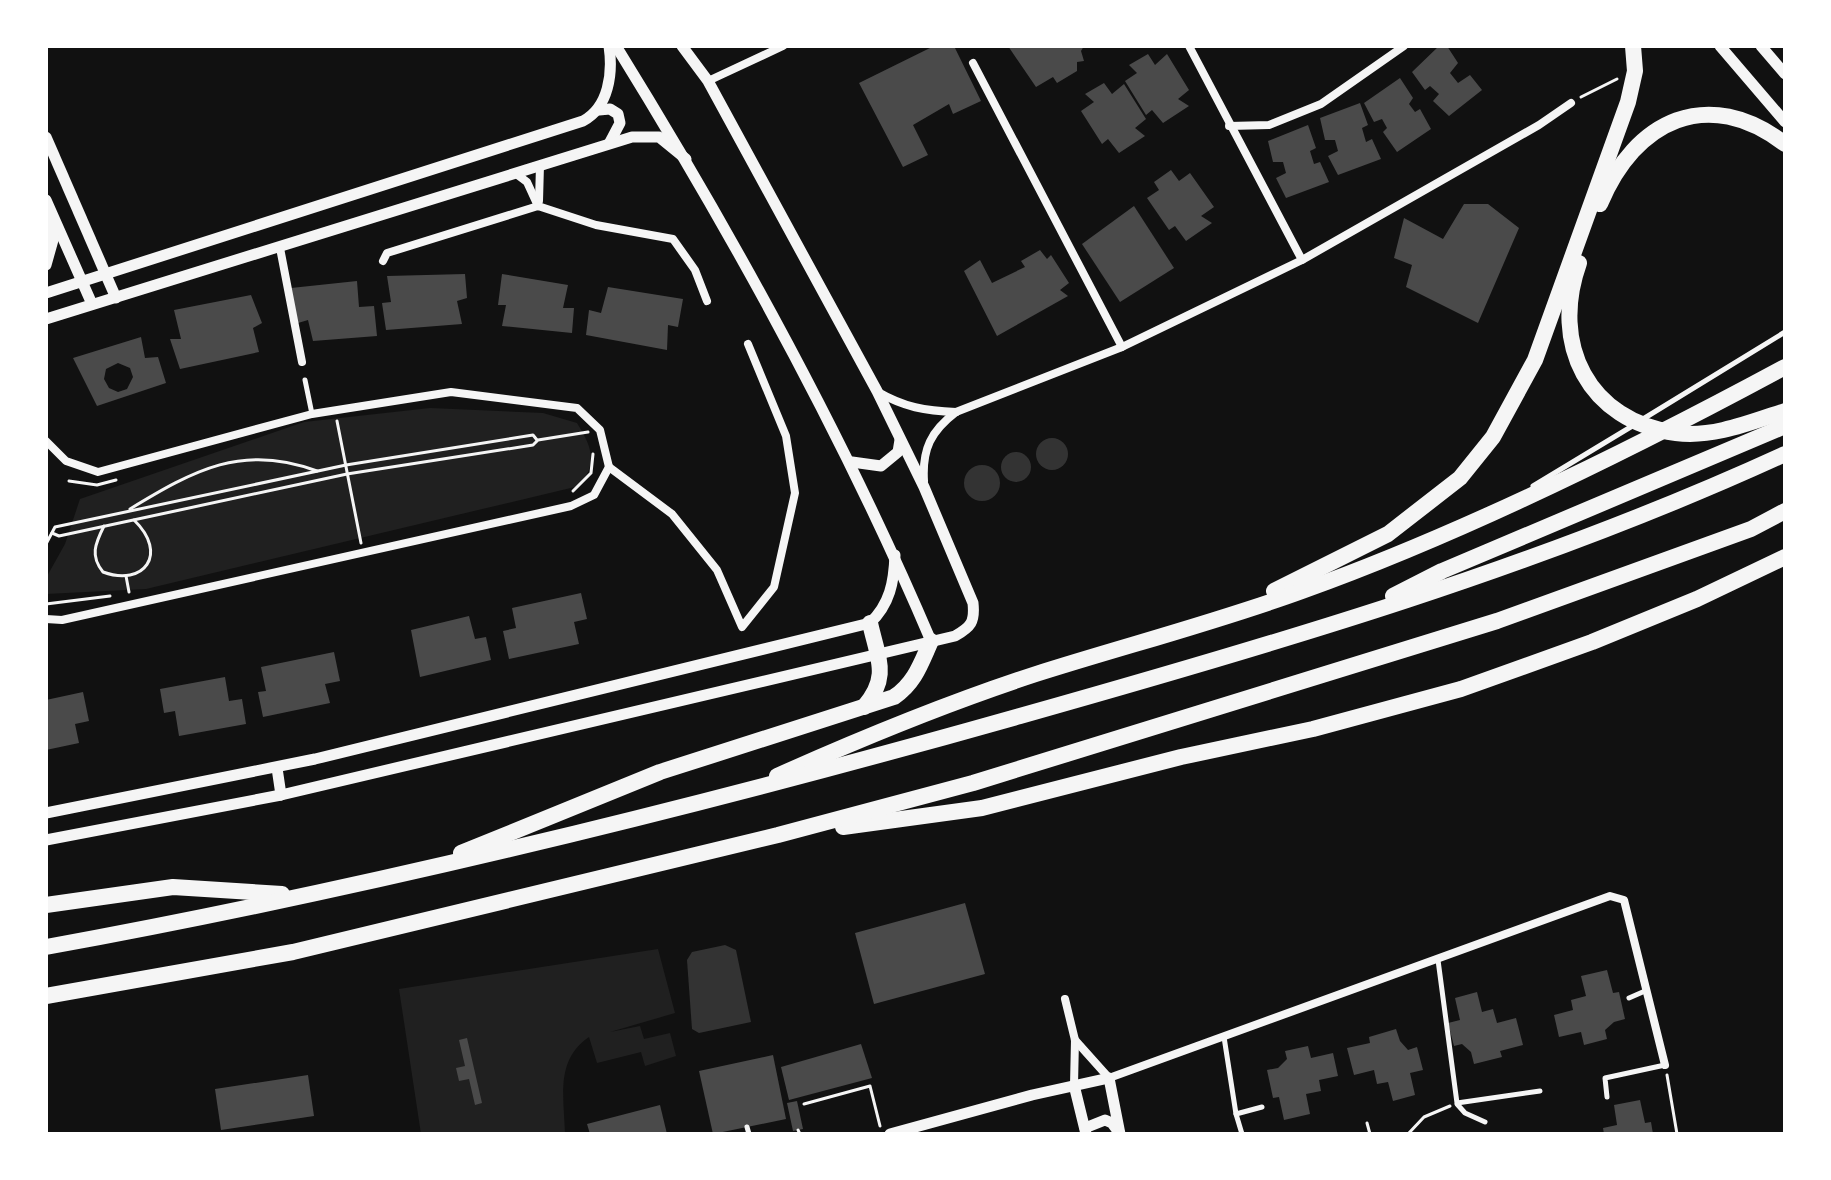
<svg xmlns="http://www.w3.org/2000/svg" width="1831" height="1180" viewBox="0 0 1831 1180" font-family="'Public Sans',sans-serif">
	<rect width="100%" height="100%" fill="#111"/>
	<g fill="#202020">
		<path d="M430,408L543,413L577,423C592,447 598,463 579,486L146,589L46,594V578L65,544L80,499L304,422Z"/>
		<path d="M658,949L675,1013L610,1032L640,1026L644,1039L670,1033L676,1056L645,1066L641,1052L597,1063L589,1037C555,1060 564,1097 565,1134H421L399,989Z"/>
	</g>
	<g fill="#333">
		<circle cx="1052" cy="454" r="16"/>
		<circle cx="1016" cy="467" r="15"/>
		<circle cx="982" cy="483" r="18"/>
		<polygon points="725,945 736,950 751,1022 699,1033 692,1029 687,960 692,952"/>
	</g>
	<g fill="#4a4a4a" fill-rule="evenodd">
		<polygon points="934,46 954,46 981,101 953,114 949,104 913,125 928,155 903,167 859,83"/>
		<polygon points="1008,46 1084,46 1081,51 1084,61 1077,62 1077,71 1057,83 1053,77 1036,87"/>
		<polygon points="1439,46 1447,46 1458,63 1450,73 1458,83 1470,75 1482,90 1449,116 1433,101 1439,94 1430,86 1425,90 1412,72"/>
		<polygon points="1148,54 1155,65 1167,54 1189,90 1178,99 1189,106 1163,123 1152,110 1146,115 1125,81 1137,73 1129,65"/>
		<polygon points="1400,78 1413,98 1409,104 1415,112 1420,109 1431,129 1397,152 1383,132 1387,128 1382,119 1374,122 1364,103"/>
		<polygon points="1104,83 1112,94 1124,84 1146,119 1135,128 1145,136 1119,153 1108,139 1102,144 1081,111 1094,102 1085,94"/>
		<polygon points="1360,103 1368,125 1362,128 1366,142 1372,139 1381,159 1338,175 1328,156 1338,151 1335,140 1325,140 1320,118"/>
		<polygon points="1308,125 1316,148 1310,151 1314,164 1320,162 1329,182 1286,198 1276,178 1286,173 1283,162 1273,162 1268,141"/>
		<polygon points="1171,170 1179,181 1190,173 1214,207 1201,216 1212,223 1186,241 1175,226 1169,230 1147,198 1159,190 1154,182"/>
		<polygon points="1464,204 1488,204 1519,228 1478,323 1406,287 1412,265 1394,258 1404,218 1443,239"/>
		<polygon points="1134,206 1174,268 1120,302 1082,244"/>
		<polygon points="1040,250 1047,259 1051,255 1069,283 1060,290 1068,296 997,336 964,271 980,260 992,283 1025,267 1021,261"/>
		<polygon points="465,274 467,298 457,301 462,324 386,330 382,303 391,302 387,276"/>
		<polygon points="502,274 568,285 563,308 574,308 572,333 502,326 506,305 498,305"/>
		<polygon points="357,281 359,307 374,306 377,336 313,341 308,320 298,323 291,288"/>
		<polygon points="608,287 683,299 678,327 668,325 667,350 586,335 589,310 601,313"/>
		<polygon points="251,295 262,323 253,328 259,352 180,369 170,339 181,339 174,310"/>
		<path d="M141,337L145,358L158,357L166,383L97,406L73,358ZM118,363L130,368L133,377L127,389L118,392L109,388L104,379L106,369Z"/>
		<polygon points="581,593 587,619 574,622 579,644 509,659 503,631 516,628 512,608"/>
		<polygon points="469,616 475,639 486,637 491,660 420,677 411,630"/>
		<polygon points="334,652 340,681 325,684 330,703 263,717 258,692 266,691 261,667"/>
		<polygon points="225,677 229,701 242,699 246,724 179,736 175,711 164,713 160,689"/>
		<polygon points="83,692 89,721 75,724 79,743 46,750 46,700"/>
		<polygon points="965,903 985,974 874,1004 855,933"/>
		<polygon points="1607,970 1613,993 1619,992 1625,1019 1614,1022 1605,1030 1607,1039 1584,1045 1581,1032 1559,1037 1554,1015 1573,1010 1571,1000 1586,996 1581,976"/>
		<polygon points="1477,992 1482,1012 1493,1009 1497,1023 1516,1018 1523,1045 1500,1051 1502,1057 1474,1064 1471,1052 1462,1044 1454,1046 1448,1023 1460,1020 1455,998"/>
		<polygon points="1396,1029 1400,1041 1408,1050 1417,1047 1423,1070 1410,1073 1415,1095 1393,1101 1388,1082 1377,1084 1374,1070 1354,1075 1347,1048 1370,1043 1369,1037"/>
		<polygon points="467,1038 482,1103 475,1105 469,1079 459,1081 456,1068 465,1066 459,1040"/>
		<polygon points="861,1044 872,1078 789,1100 781,1067"/>
		<polygon points="1308,1046 1311,1058 1333,1053 1338,1076 1319,1080 1321,1091 1306,1094 1310,1114 1284,1120 1279,1097 1273,1098 1267,1070 1278,1068 1287,1059 1285,1051"/>
		<polygon points="773,1055 786,1119 713,1134 699,1071"/>
		<polygon points="308,1075 314,1116 221,1130 215,1089"/>
		<polygon points="1640,1100 1645,1123 1651,1122 1653,1134 1604,1134 1603,1128 1617,1125 1614,1105"/>
		<polygon points="797,1101 803,1129 793,1131 787,1103"/>
		<polygon points="660,1105 667,1134 590,1134 587,1124"/>
	</g>
	<g fill="none" stroke-linecap="round" stroke-linejoin="round">
		<g stroke="#f5f5f5" stroke-width="3">
			<polyline points="1581,97 1617,79"/>
			<polyline points="337,421 361,543"/>
			<polyline points="69,481 97,485 116,480"/>
			<polyline points="573,491 591,473 593,454"/>
			<path d="M130,509C194,470 243,443 317,471"/>
			<path d="M104,526C95,544 90,556 103,572C144,587 169,554 134,520"/>
			<polyline points="52,533 59,536 347,474 533,445 538,440 588,432"/>
			<polyline points="46,544 55,527 346,465 533,435 537,440"/>
			<polyline points="126,576 129,592"/>
			<polyline points="46,604 110,596"/>
			<polyline points="1667,1075 1677,1134"/>
			<polyline points="804,1104 870,1086 880,1126"/>
			<polyline points="1367,1123 1370,1134"/>
			<polyline points="798,1130 800,1134"/>
			<polyline points="1408,1134 1424,1117 1450,1106"/>
		</g>
		<g stroke="#f5f5f5" stroke-width="5">
			<polyline points="305,380 312,414"/>
			<polyline points="1643,419 1785,332"/>
			<polyline points="1533,486 1634,425"/>
			<polyline points="1438,960 1457,1103 1540,1091"/>
			<polyline points="1629,998 1645,991"/>
			<polyline points="1224,1037 1236,1114 1262,1107"/>
			<polyline points="1607,1097 1605,1078 1665,1065"/>
			<polyline points="1457,1104 1465,1113 1485,1122"/>
			<polyline points="1236,1114 1242,1134"/>
			<polyline points="747,1127 749,1134"/>
		</g>
		<g stroke="#f5f5f5" stroke-width="8">
			<polyline points="1189,46 1302,260"/>
			<polyline points="973,63 1122,347"/>
			<polyline points="708,81 783,46"/>
			<polyline points="1229,126 1269,125 1321,104 1404,46"/>
			<polyline points="515,173 527,182 538,206"/>
			<polyline points="539,201 540,165"/>
			<polyline points="280,248 302,362"/>
			<polyline points="383,261 387,253 538,206 596,225 673,239 695,270 707,301"/>
			<path d="M878,392C904,407 925,411 956,412"/>
			<polyline points="46,441 66,461 98,472 312,414 451,392 577,408 600,430 609,467 594,495 571,506 62,620 46,619"/>
			<polyline points="609,467 672,514 717,570 742,627 774,587 795,493 786,436 748,344"/>
			<path d="M924,481C922,449 931,431 956,412L1122,347L1302,260L1539,125L1571,103"/>
			<polyline points="1065,999 1075,1040 1074,1085"/>
			<polyline points="1075,1040 1109,1078 1610,896 1624,900 1665,1065"/>
		</g>
		<g stroke="#f5f5f5" stroke-width="11">
			<path d="M616,46C734,237 843,434 931,641"/>
			<polyline points="1720,46 1785,122"/>
			<polyline points="1761,46 1785,74"/>
			<polyline points="599,110 610,109 618,114 620,123 610,142"/>
			<polyline points="46,137 116,298"/>
			<polyline points="46,200 92,304"/>
			<polyline points="46,265 53,240 51,219"/>
			<path d="M46,293L583,121C609,107 613,73 609,46"/>
			<polyline points="46,319 632,137 659,137 686,159"/>
			<polyline points="852,462 881,466 898,452 900,440"/>
			<polyline points="277,768 281,795"/>
			<path d="M46,813L315,759L870,623C890,604 894,582 895,555"/>
			<path d="M46,840L281,795L955,636C971,627 975,622 973,603L924,487L877,391L708,81L682,46"/>
			<polyline points="1074,1085 1086,1134"/>
			<polyline points="1085,1128 1105,1120 1112,1123 1120,1134"/>
			<polyline points="890,1134 1032,1095 1109,1078 1120,1134"/>
		</g>
		<g stroke="#f5f5f5" stroke-width="16">
			<path d="M1600,204C1635,120 1708,85 1785,144"/>
			<path d="M1579,263C1550,344 1588,421 1676,433C1713,438 1751,422 1785,411"/>
			<polyline points="1274,591 1388,534 1460,478 1493,437 1535,360 1628,102 1635,71 1633,46"/>
			<polyline points="1393,596 1442,571 1785,426"/>
			<path d="M864,707C890,677 878,659 870,623"/>
			<path d="M777,776C862,738 947,703 1036,674C1124,646 1214,623 1302,591C1464,533 1633,449 1785,367"/>
			<polyline points="843,827 982,808 1181,757 1313,729 1461,689 1592,642 1697,599 1785,557"/>
			<path d="M461,853L660,772L894,697C915,683 921,663 931,641"/>
			<polyline points="46,905 173,887 282,894"/>
			<path d="M46,947C375,887 698,807 1020,716C1279,643 1539,567 1785,454"/>
			<polyline points="46,996 293,952 778,835 973,783 1497,621 1751,529 1785,511"/>
		</g>
	</g>
	<rect width="1831" height="1180" fill="none" stroke="#ffffff" stroke-width="96"/>
</svg>
